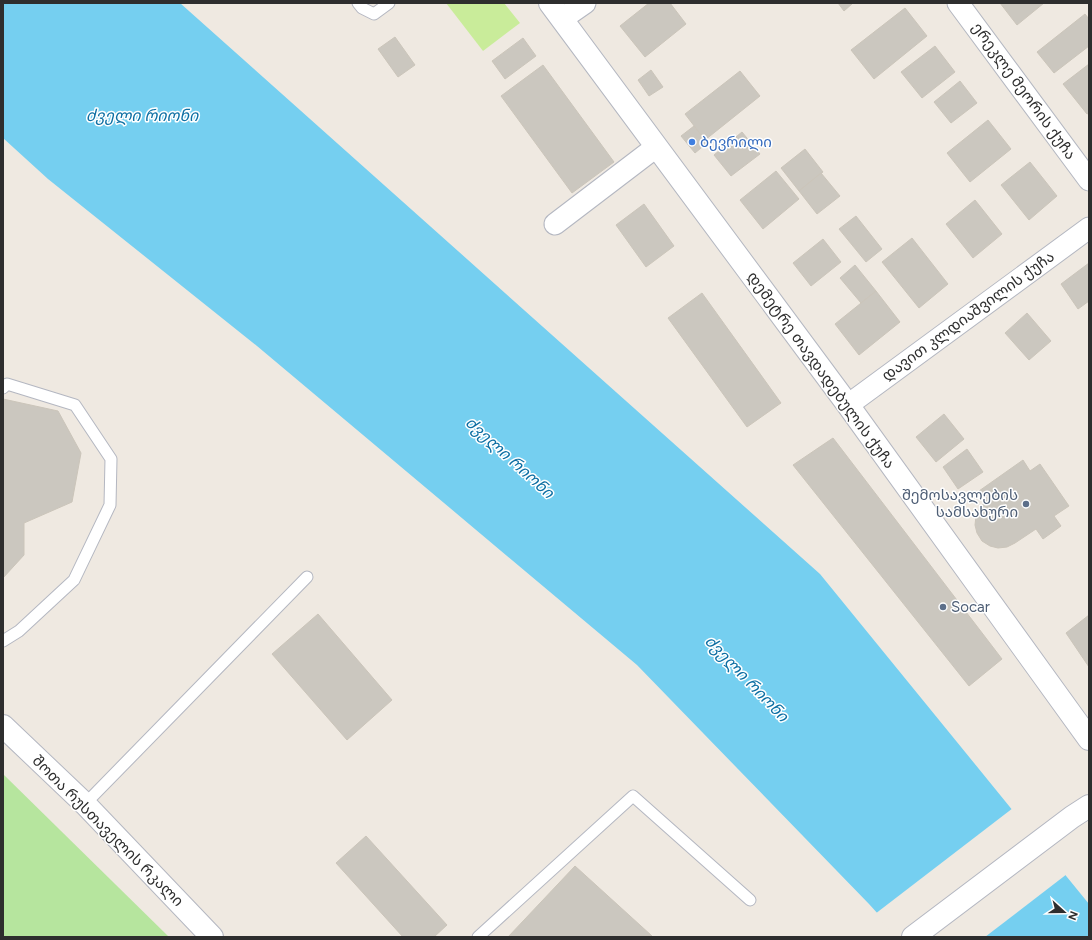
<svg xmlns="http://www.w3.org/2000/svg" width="1092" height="940" viewBox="0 0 1092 940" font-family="Figtree,'Noto Sans Georgian',sans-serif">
	<rect width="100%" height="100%" fill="#efe9e1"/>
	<polygon fill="#b6e59e" points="3,774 169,937 3,937"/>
	<polygon fill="#c9ec9a" points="446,3 504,3 520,23 483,51"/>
	<polygon fill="#75cff0" points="3,3 180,3 820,574 1089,904 1089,937 899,937 869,904 637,665 257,346 48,179 3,138"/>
	<polygon fill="#efe9e1" points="1013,808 1067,874 985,937 896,937 875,914"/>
	<g fill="#cbc7bf" stroke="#cbc5ba">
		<polygon points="649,3 670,3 686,24 645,57 620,26"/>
		<polygon points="838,3 853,3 844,11"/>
		<polygon points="1000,3 1044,3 1017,25"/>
		<polygon points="905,8 927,36 874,79 851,50"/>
		<polygon points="1085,14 1089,19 1089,46 1054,73 1037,52"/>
		<polygon points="395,37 415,65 398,77 378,49"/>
		<polygon points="523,38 536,56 505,79 492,61"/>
		<polygon points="935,46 955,72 922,98 901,72"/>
		<polygon points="1089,64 1089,113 1087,114 1063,84"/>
		<polygon points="543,65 614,162 572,193 501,96"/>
		<polygon points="651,70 663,87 649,96 638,80"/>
		<polygon points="740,71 760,96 705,140 685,114"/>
		<polygon points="960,81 977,103 951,123 934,102"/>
		<polygon points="988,120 1011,149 970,182 947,153"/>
		<polygon points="694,126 707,143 695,153 681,136"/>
		<polygon points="742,132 760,154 731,176 714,155"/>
		<polygon points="805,149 823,172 799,191 781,168"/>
		<polygon points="1030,162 1057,196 1029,220 1001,185"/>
		<polygon points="776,171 799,199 763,229 740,200"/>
		<polygon points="821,173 840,196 817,214 799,191"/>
		<polygon points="975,200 1002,234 973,258 946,224"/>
		<polygon points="644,204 674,246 646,267 616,225"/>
		<polygon points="856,216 882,249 866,262 839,229"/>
		<polygon points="912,238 948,284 919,308 882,262"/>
		<polygon points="823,239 841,262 811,286 793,263"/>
		<polygon points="1089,263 1089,301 1078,309 1061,284"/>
		<polygon points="855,265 876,291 861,303 840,278"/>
		<polygon points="876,291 900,322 859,355 835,324"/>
		<polygon points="702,293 781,403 747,427 668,318"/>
		<polygon points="1027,313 1051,341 1029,360 1005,333"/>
		<polygon points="3,399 58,411 81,453 72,502 24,523 24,555 3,578"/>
		<polygon points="944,414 964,439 936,462 916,437"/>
		<polygon points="833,438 1002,659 969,686 793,465"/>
		<polygon points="967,449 983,472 958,489 943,467"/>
		<polygon points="1023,460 1030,471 1040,464 1069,506 1054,516 1061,526 1043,539 1036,529 1015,543 1007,547 998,548 990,546 982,541 977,533 975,525 976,516 980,508 986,501 979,491"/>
		<polygon points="318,614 392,700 347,740 272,654"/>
		<polygon points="1089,615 1089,667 1066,633"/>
		<polygon points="366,836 447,925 434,937 403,937 336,863"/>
		<polygon points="575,866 652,936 508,937"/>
	</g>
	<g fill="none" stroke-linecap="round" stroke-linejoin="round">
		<defs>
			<g id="lane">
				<polyline points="358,3 362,8 374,14 389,3"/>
				<polyline points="3,388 7,384 75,405 111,459 110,505 74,580 19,631 3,641"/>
				<polyline points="85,804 307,577"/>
				<polyline points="478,937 633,796 750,900"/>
			</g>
			<g id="street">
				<polyline points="958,3 1089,180"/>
				<polyline points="562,19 585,3"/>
				<polyline points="555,224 656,147"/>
				<polyline points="848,405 1089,228"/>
			</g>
			<g id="secondary">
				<polyline points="550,3 848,405 1089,739"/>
				<polyline points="3,726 85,804 212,937"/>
				<polyline points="913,937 1072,817 1089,806"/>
			</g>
		</defs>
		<use href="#lane" stroke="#b4b7c1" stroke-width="13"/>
		<use href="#street" stroke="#b4b7c1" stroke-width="23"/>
		<use href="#secondary" stroke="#b4b7c1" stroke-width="24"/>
		<use href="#lane" stroke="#fff" stroke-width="11"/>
		<use href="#street" stroke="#fff" stroke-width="21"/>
		<use href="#secondary" stroke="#fff" stroke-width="22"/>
	</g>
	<circle fill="#3f7fe0" stroke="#fff" stroke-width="1.5" cx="692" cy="142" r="4"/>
	<g fill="#5c6f8a" stroke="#fff" stroke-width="1.5">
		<circle cx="1026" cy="504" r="4"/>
		<circle cx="943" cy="607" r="4"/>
	</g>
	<g text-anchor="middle" stroke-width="3" stroke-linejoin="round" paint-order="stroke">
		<g font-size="15" fill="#2e2e2e" stroke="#fff">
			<text transform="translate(1024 91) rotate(54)" y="5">ერეკლე მეორის ქუჩა</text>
			<text transform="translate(968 316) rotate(-36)" y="5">დავით კლდიაშვილის ქუჩა</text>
			<text transform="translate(821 370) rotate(54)" y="5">დემეტრე თავდადებულის ქუჩა</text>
			<text transform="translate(108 831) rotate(45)" y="5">შოთა რუსთაველის რკალი</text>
		</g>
		<g font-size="15" fill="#366cbe" stroke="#fff" text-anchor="start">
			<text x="700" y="147">ბევრილი</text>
		</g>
		<g font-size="15" fill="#4e5e75" stroke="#fff" text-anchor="end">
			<text x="1018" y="500">შემოსავლების<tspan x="1018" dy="17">სამსახური</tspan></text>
			<text x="951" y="612" text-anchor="start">Socar</text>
		</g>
		<g font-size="16" font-style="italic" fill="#0d6fa3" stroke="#fff">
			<text x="142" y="121">ძველი რიონი</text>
			<text transform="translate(510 457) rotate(42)" y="6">ძველი რიონი</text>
			<text transform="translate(747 678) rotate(46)" y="6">ძველი რიონი</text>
		</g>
	</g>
	<rect width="1092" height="940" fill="none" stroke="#2e2e2e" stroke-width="8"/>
	<g transform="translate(1064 912) rotate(111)" stroke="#ffffff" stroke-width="3" paint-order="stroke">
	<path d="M0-3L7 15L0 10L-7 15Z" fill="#2e2e2e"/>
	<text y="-6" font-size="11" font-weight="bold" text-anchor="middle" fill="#2e2e2e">N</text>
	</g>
</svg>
